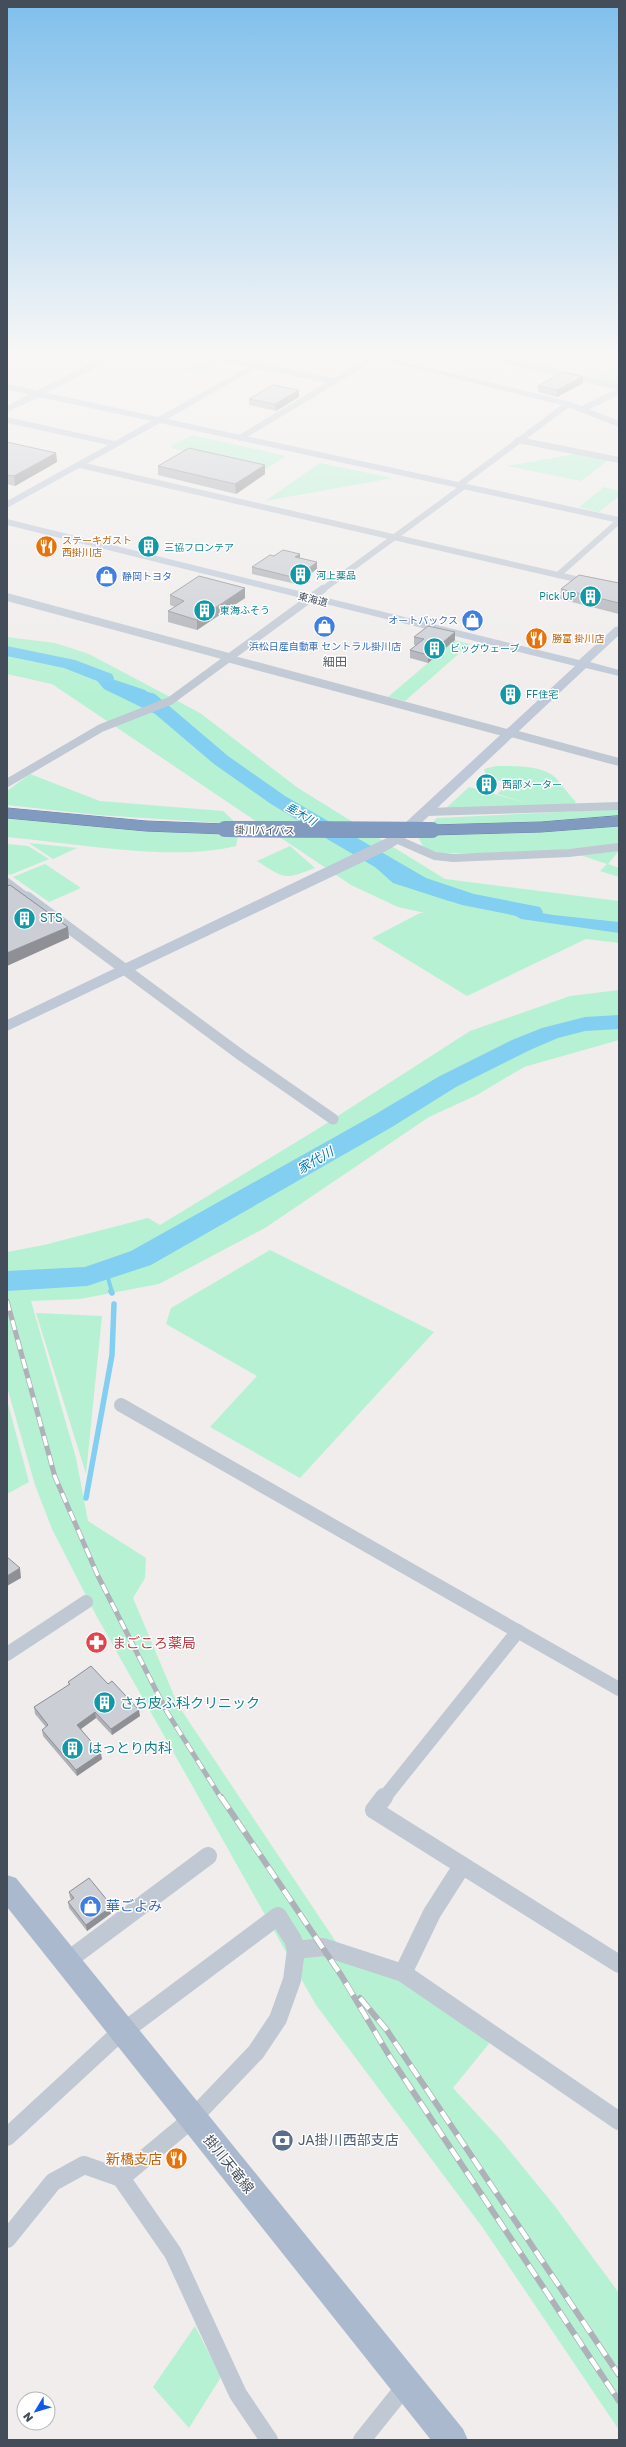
<svg xmlns="http://www.w3.org/2000/svg" width="626" height="2447" viewBox="0 0 626 2447" font-family="'Golos Text','Noto Sans JP',sans-serif">
	<rect width="100%" height="100%" fill="#f0edec"/>
	<g fill="#b7f1d3">
		<polygon points="205,357 221,360 197,374 180,370"/>
		<polygon points="619,365 619,385 593,379"/>
		<polygon points="192,435 286,456 266,469 174,449 171,446"/>
		<polygon points="576,454 609,460 581,481 507,466"/>
		<polygon points="320,463 393,478 265,501"/>
		<polygon points="604,487 619,491 619,496 599,512 579,507"/>
		<polygon points="7,637 55,643 89,654 200,713 298,788 445,879 619,901 619,943 586,939 467,996 372,938 420,913 425,913 398,907 351,885 52,684 7,674"/>
		<polygon points="455,640 470,644 405,701 388,697"/>
		<path d="M496,766C514,766 543,765 556,778C563,786 569,795 576,802L572,806L445,809L469,787L530,804L497,794L508,784L486,775L484,769Z"/>
		<polygon points="30,774 100,801 223,811 237,824 97,815 7,805 7,791"/>
		<polygon points="619,809 619,844 547,851 489,853 440,853 424,848 418,837 437,818"/>
		<path d="M7,817L238,836L236,846C172,862 74,843 7,837Z"/>
		<polygon points="29,843 77,848 53,859"/>
		<polygon points="7,844 28,846 49,859 10,875 7,873"/>
		<path d="M290,846L315,868C284,880 285,879 257,861Z"/>
		<polygon points="619,851 608,864 619,868 619,877 600,871 607,864 580,855"/>
		<polygon points="45,864 81,888 49,902 13,877"/>
		<polygon points="619,990 619,1040 524,1067 477,1095 429,1117 265,1228 159,1284 80,1299 31,1301 76,1458 88,1521 146,1558 145,1578 133,1598 178,1705 346,1957 403,1973 491,2041 453,2088 500,2139 554,2205 619,2293 619,2430 483,2228 316,2005 97,1617 52,1529 35,1485 7,1387 7,1252 44,1245 148,1218 160,1225 316,1130 470,1031 570,996"/>
		<polygon points="270,1250 434,1332 300,1478 210,1427 257,1376 166,1324 171,1308"/>
		<polygon points="36,1313 102,1316 86,1474"/>
		<polygon points="7,1400 29,1482 7,1494"/>
		<polygon points="195,2326 221,2377 189,2428 153,2387"/>
	</g>
	<g fill="#82cff1">
		<polygon points="7,650 71,665 145,690 172,711 180,726 104,689 95,678 50,662 7,656"/>
		<polygon points="310,822 411,881 452,902 393,883 375,867 327,839"/>
		<polygon points="496,905 553,915 619,922 619,933 521,919"/>
	</g>
	<g fill="none" stroke-linecap="round" stroke-linejoin="round">
		<polyline stroke="#82cff1" stroke-width="4" points="106,1271 112,1292"/>
		<g stroke="#82cff1" stroke-width="5.5">
			<polyline points="111,1291 112,1293"/>
			<polyline points="86,1498 112,1355 114,1304"/>
		</g>
		<g fill="#82cff1" fill-rule="evenodd">
			<polygon points="7,646 75,660 112,674 114,678 112,682 105,684 64,668 7,656"/>
			<polygon points="148,692 155,694 228,756 285,796 426,878 474,894 540,907 543,912 540,917 532,919 462,905 410,888 271,804 214,764 141,702 139,698 141,694"/>
			<polygon points="619,1015 619,1029 585,1031 558,1038 530,1050 456,1087 392,1127 151,1265 87,1286 7,1291 7,1271 85,1267 131,1251 374,1115 438,1077 512,1040 542,1028 585,1017"/>
		</g>
		<defs>
			<g id="highway">
				<polygon points="7,808 146,821 225,824 231,825 233,829 231,833 225,834 146,831 7,818"/>
				<polygon points="619,816 619,826 541,832 432,835 426,834 424,830 426,826 432,825 541,822"/>
			</g>
		</defs>
		<use href="#highway" stroke="#6c84ab" stroke-width="1"/>
		<g stroke="#bfc8d3" stroke-width="6">
			<polyline points="178,350 334,381"/>
			<polyline points="463,350 619,387"/>
			<polyline points="37,394 123,350"/>
			<polyline points="583,409 619,391"/>
			<polyline points="240,438 386,350"/>
			<polyline points="518,440 619,460"/>
			<polyline points="80,465 619,589"/>
			<polyline points="458,486 568,404"/>
			<polyline points="558,575 619,521"/>
			<polyline points="322,590 463,487"/>
		</g>
		<g stroke="#bfc8d3" stroke-width="8">
			<polyline points="7,597 229,657"/>
			<polyline points="227,658 510,734"/>
			<polyline points="511,733 619,762"/>
			<polyline points="7,783 101,728 170,701 323,589"/>
			<polyline points="426,812 619,806"/>
			<polyline points="396,839 435,856 453,858 569,853 619,847"/>
			<polyline points="7,882 28,898"/>
		</g>
		<polyline stroke="#bfc8d3" stroke-width="11" points="27,897 242,1056 333,1119"/>
		<g stroke="#bfc8d3" stroke-width="14">
			<polyline points="121,1405 619,1689"/>
			<polyline points="7,1654 86,1602"/>
			<polyline points="384,1798 518,1631"/>
		</g>
		<g stroke="#bfc8d3" stroke-width="18">
			<polyline points="384,1797 374,1810 619,1964"/>
			<polyline points="67,1961 208,1856"/>
			<polyline points="403,1973 432,1913 462,1866"/>
			<polyline points="7,2137 112,2040 278,1916 293,1940 296,1950 323,1947 403,1973 619,2121"/>
			<polyline points="7,2239 53,2182 84,2165 121,2178"/>
			<polyline points="269,2440 238,2394 173,2253 121,2178 192,2119 256,2052 278,2019 292,1980 296,1950"/>
			<polyline points="362,2440 406,2385"/>
		</g>
		<g fill="#bec8d7" fill-rule="evenodd">
			<polygon points="278,350 288,350 167,419 619,517 619,523 160,423 7,508 7,501 108,445 7,423 7,417 115,441 151,421 39,397 7,412 7,406 29,394 7,390 7,384 158,417"/>
			<polygon points="343,350 357,350 571,402 619,421 619,427 565,406"/>
			<polygon points="7,519 579,660 615,627 619,626 619,635 590,662 619,670 619,676 586,668 401,842 386,851 7,1031 7,1020 391,836 575,666 7,525"/>
		</g>
		<polygon fill="#aab9ce" fill-rule="evenodd" points="7,1875 16,1878 463,2429 468,2440 431,2440 7,1907"/>
		<use href="#highway" fill="#819abf" fill-rule="evenodd"/>
		<defs>
			<polyline id="rail-far1" points="7,1301 55,1477 98,1576 167,1712 221,1798"/>
			<g id="rail">
				<polyline points="221,1797 341,1975 390,2057 619,2401"/>
				<polyline points="360,1998 386,2029 619,2375"/>
			</g>
		</defs>
		<use href="#rail-far1" stroke="#aeb1b8" stroke-width="5"/>
		<use href="#rail" stroke="#aeb1b8" stroke-width="6"/>
		<use href="#rail-far1" stroke="#fff" stroke-width="3.5" stroke-dasharray="10" stroke-linecap="butt"/>
		<use href="#rail" stroke="#fff" stroke-width="4.5" stroke-dasharray="14" stroke-linecap="butt"/>
		<defs>
			<polyline id="highway-bridge" points="225,829 432,830"/>
		</defs>
		<use href="#highway-bridge" stroke="#6c84ab" stroke-width="16" stroke-linecap="butt"/>
		<use href="#highway-bridge" stroke="#819abf" stroke-width="16"/>
	</g>
	<g fill="#afb1b7">
		<polygon points="583,377 583,383 557,397 538,392 538,386"/>
		<polygon points="299,397 276,411 249,405 249,399"/>
		<polygon points="7,442 56,453 57,462 15,486 7,484"/>
		<polygon points="265,465 265,474 236,494 158,475 158,466"/>
		<polygon points="300,554 300,558 317,562 317,569 296,584 252,574 252,567 274,556"/>
		<polygon points="619,583 619,614 560,599 561,589"/>
		<polygon points="245,588 245,598 197,630 168,622 168,611 175,607 170,605 170,595"/>
		<polygon points="455,632 455,640 428,663 410,658 410,650 417,645 414,645 414,637"/>
		<polygon points="68,1682 108,1684 140,1716 112,1735 96,1718 81,1729 102,1759 77,1776 43,1736 42,1730 46,1727 35,1714 34,1707 69,1685"/>
		<polygon points="69,1892 112,1906 113,1912 87,1931 69,1908 68,1902 72,1900 70,1898"/>
	</g>
	<g fill="#8e9095">
		<polygon points="583,377 583,383 557,397 557,390"/>
		<polygon points="299,390 299,397 276,411 275,404"/>
		<polygon points="56,453 57,462 15,486 14,476"/>
		<polygon points="265,465 265,474 236,494 235,484"/>
		<polygon points="300,554 300,561 295,557"/>
		<polygon points="317,562 317,569 296,584 296,578"/>
		<polygon points="245,588 245,598 197,630 197,620"/>
		<polygon points="455,632 455,640 428,663 428,655"/>
		<polygon points="68,927 69,938 7,966 7,953"/>
		<polygon points="20,1568 21,1578 7,1586 7,1576"/>
		<polygon points="139,1710 140,1716 112,1735 111,1729"/>
		<polygon points="95,1712 96,1718 78,1731 77,1725"/>
		<polygon points="101,1753 102,1759 77,1776 76,1770"/>
		<polygon points="112,1906 113,1912 87,1931 86,1925"/>
	</g>
	<g fill="#cbced5" stroke="#8e9095">
		<polygon points="564,372 583,377 557,390 538,386"/>
		<polygon points="273,385 299,390 275,404 249,399"/>
		<polygon points="7,442 56,453 14,476 7,475"/>
		<polygon points="189,448 265,465 235,484 158,466"/>
		<polygon points="283,550 300,554 295,557 317,562 296,578 252,567 270,555 274,556"/>
		<polygon points="579,575 619,583 619,603 561,589"/>
		<polygon points="199,576 245,588 197,620 168,611 184,601 170,595"/>
		<polygon points="428,626 455,632 428,655 410,650 424,639 414,637"/>
		<polygon points="10,885 68,927 7,953 7,886"/>
		<polygon points="7,1557 20,1568 7,1576"/>
		<polygon points="91,1666 108,1684 112,1681 139,1710 111,1729 95,1712 77,1725 101,1753 76,1770 42,1730 48,1725 34,1707 70,1684 68,1682"/>
		<polygon points="89,1878 112,1906 86,1925 68,1902 74,1898 69,1892"/>
	</g>
	<linearGradient id="sky" x2="0" y2="1"><stop stop-color="#7fbfec"/><stop offset="0.51" stop-color="#f8f7f6"/><stop offset="1" stop-color="#f8f7f6" stop-opacity="0"/></linearGradient>
	<rect width="626" height="693" fill="url(#sky)"/>
	<defs>
		<symbol id="restaurant-disc" viewBox="-11 -11 22 22"><circle r="9.5" fill="#e8710a" stroke="#fff"/><path d="M-5-6h1v4h1v-4h1v4h1v-4h1v5L-1.5 .5V6h-2V.5L-5-1ZM5-6V6H3V1.5H1.5Q1.5-4 5-6Z" fill="#fff"/></symbol>
		<symbol id="building-disc" viewBox="-11 -11 22 22"><circle r="9.5" fill="#0f9aa8" stroke="#fff"/><path d="M-4-6H4V6H1V3H-1V6H-4ZM-2.5-4.3h1.7v1.8h-1.7ZM.8-4.3h1.7v1.8H.8ZM-2.5-1h1.7V.8h-1.7ZM.8-1h1.7V.8H.8Z" fill="#fff"/></symbol>
		<symbol id="shop-disc" viewBox="-11 -11 22 22"><circle r="9.5" fill="#3f7fe0" stroke="#fff"/><path d="M-5-2.5h2.3a2.7 3.5 0 0 1 5.4 0H5L5.5 6h-11ZM-1.5-2.5h3a1.5 2.3 0 0 0-3 0Z" fill="#fff"/></symbol>
		<symbol id="pharmacy-disc" viewBox="-11 -11 22 22"><circle r="9.5" fill="#e0444e" stroke="#fff"/><path d="M-2-6h4v4h4v4h-4v4h-4v-4h-4v-4h4Z" fill="#fff"/></symbol>
		<symbol id="bank-disc" viewBox="-11 -11 22 22"><circle r="9.5" fill="#5c6f8a" stroke="#fff"/><path d="M-6-4H6V4H-6ZM0-2.3a2.3 2.3 0 1 0 0 4.6a2.3 2.3 0 1 0 0-4.6Z" fill="#fff"/></symbol>
	</defs>
	<g fill-rule="evenodd">
		<use href="#restaurant-disc" x="34" y="534" width="25" height="25"/>
		<use href="#building-disc" x="136" y="534" width="25" height="25"/>
		<use href="#building-disc" x="288" y="562" width="25" height="25"/>
		<use href="#shop-disc" x="94" y="564" width="25" height="25"/>
		<use href="#building-disc" x="578" y="584" width="25" height="25"/>
		<use href="#building-disc" x="192" y="598" width="25" height="25"/>
		<use href="#shop-disc" x="460" y="608" width="25" height="25"/>
		<use href="#shop-disc" x="312" y="614" width="25" height="25"/>
		<use href="#restaurant-disc" x="524" y="626" width="25" height="25"/>
		<use href="#building-disc" x="422" y="636" width="25" height="25"/>
		<use href="#building-disc" x="498" y="682" width="25" height="25"/>
		<use href="#building-disc" x="474" y="772" width="25" height="25"/>
		<use href="#building-disc" x="12" y="906" width="25" height="25"/>
		<use href="#pharmacy-disc" x="84" y="1630" width="25" height="25"/>
		<use href="#building-disc" x="92" y="1690" width="25" height="25"/>
		<use href="#building-disc" x="60" y="1736" width="25" height="25"/>
		<use href="#shop-disc" x="78" y="1894" width="25" height="25"/>
		<use href="#bank-disc" x="270" y="2128" width="25" height="25"/>
		<use href="#restaurant-disc" x="164" y="2146" width="25" height="25"/>
	</g>
	<g text-anchor="middle" stroke-width="3" stroke-linejoin="round" paint-order="stroke">
		<g font-size="10" fill="#c56008" stroke="#fff" text-anchor="start">
			<text x="62" y="544">ステーキガスト<tspan x="62" dy="12">西掛川店</tspan></text>
			<text x="552" y="642">勝富 掛川店</text>
		</g>
		<g font-size="10" fill="#0d838f" stroke="#fff" text-anchor="start">
			<text x="164" y="551">三協フロンテア</text>
			<text x="316" y="579">河上薬品</text>
			<text x="576" y="600" text-anchor="end">Pick UP</text>
			<text x="220" y="614">東海ふそう</text>
			<text x="450" y="652">ビッグウェーブ</text>
			<text x="526" y="698">FF住宅</text>
			<text x="502" y="788">西部メーター</text>
		</g>
		<g font-size="10" fill="#366cbe" stroke="#fff" text-anchor="start">
			<text x="122" y="580">静岡トヨタ</text>
			<text x="458" y="624" text-anchor="end">オートバックス</text>
			<text x="325" y="650" text-anchor="middle">浜松日産自動車 セントラル掛川店</text>
		</g>
		<g font-size="10" fill="#444e5b" stroke="#fff">
			<text transform="translate(313 599) rotate(14)" y="4">東海道</text>
			<text transform="translate(265 830) rotate(1)" y="4">掛川バイパス</text>
		</g>
		<g font-size="11" font-style="italic" fill="#047bae" stroke="#fff">
			<text transform="translate(301 814) rotate(30)" y="4">垂木川</text>
		</g>
		<g font-size="12" fill="#595c62" stroke="#fff">
			<text x="335" y="666">細田</text>
		</g>
		<g font-size="12" fill="#0d838f" stroke="#fff" text-anchor="start">
			<text x="40" y="922">STS</text>
		</g>
		<g font-size="13" font-style="italic" fill="#047bae" stroke="#fff">
			<text transform="translate(315 1160) rotate(-30)" y="5">家代川</text>
		</g>
		<g font-size="14" fill="#be3a42" stroke="#fff" text-anchor="start">
			<text x="112" y="1648">まごころ薬局</text>
		</g>
		<g font-size="14" fill="#0d838f" stroke="#fff" text-anchor="start">
			<text x="120" y="1708">さち皮ふ科クリニック</text>
			<text x="88" y="1753">はっとり内科</text>
		</g>
		<g font-size="14" fill="#366cbe" stroke="#fff" text-anchor="start">
			<text x="106" y="1911">華ごよみ</text>
		</g>
		<g font-size="14" fill="#4e5e75" stroke="#fff" text-anchor="start">
			<text x="298" y="2145">JA掛川西部支店</text>
		</g>
		<g font-size="14" fill="#c56008" stroke="#fff" text-anchor="end">
			<text x="162" y="2164">新橋支店</text>
		</g>
		<g font-size="14" fill="#444e5b" stroke="#fff">
			<text transform="translate(229 2164) rotate(51)" y="5">掛川天竜線</text>
		</g>
	</g>
	<rect width="626" height="2447" fill="none" stroke="#444e5b" stroke-width="16"/>
	<g transform="translate(36 2411) rotate(232)"><circle r="19" fill="#ffffff" stroke="#b4b8bd"/>
	<path d="M0-3L7 15L0 10L-7 15Z" fill="#0e59e8"/>
	<text y="-6" font-size="11" font-weight="bold" text-anchor="middle" fill="#444e5b">N</text>
	</g>
</svg>
